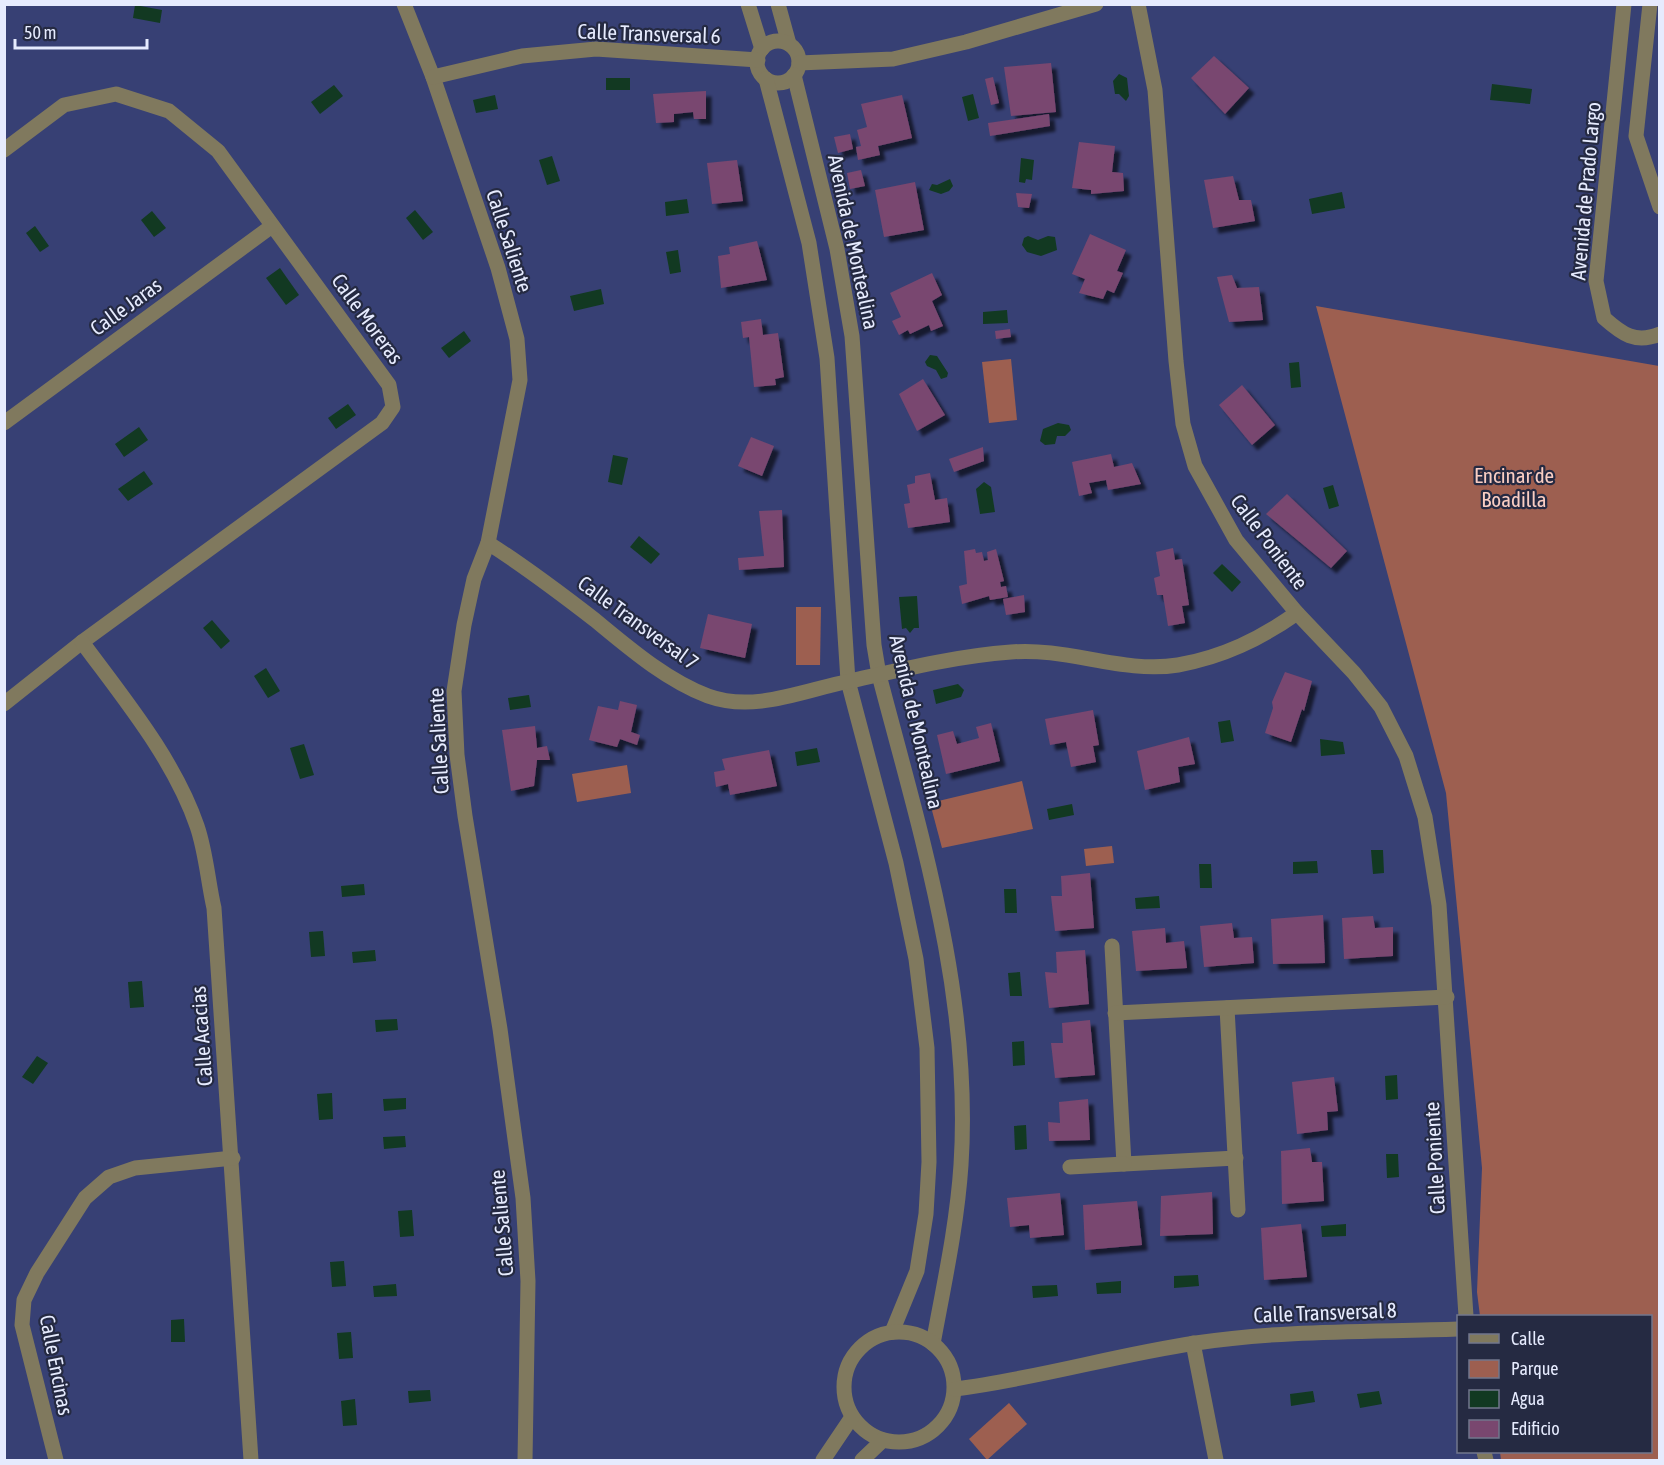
<svg xmlns="http://www.w3.org/2000/svg" width="1664" height="1465" viewBox="0 0 1664 1465" font-family="'Asap Condensed',sans-serif">
	<defs>
		<filter id="shadow"><feDropShadow dx="5.5" dy="5.5" stdDeviation="1.5" flood-color="#0009"/></filter>
	</defs>
	<rect width="100%" height="100%" fill="#374074"/>
	<g fill="#9d5f50">
		<polygon points="1316,306 1659,366 1659,1460 1501,1460 1500,1452 1650,1452 1650,1316 1480,1316 1477,1292 1482,1168 1446,793"/>
		<polygon points="1011,359 1017,420 989,423 982,362"/>
		<polygon points="796,607 821,607 820,665 796,665"/>
		<polygon points="627,765 631,793 577,802 572,774"/>
		<polygon points="1022,781 1033,829 942,848 930,803"/>
		<polygon points="1112,846 1114,863 1086,866 1084,849"/>
		<polygon points="1009,1403 1027,1424 987,1460 969,1439"/>
	</g>
	<g fill="#123922">
		<polygon points="135,5 162,10 160,23 133,18"/>
		<polygon points="1119,74 1127,78 1129,96 1126,101 1119,94 1115,94 1113,81"/>
		<rect x="606" y="78" width="24" height="12"/>
		<polygon points="1492,84 1532,89 1530,104 1490,100"/>
		<polygon points="334,85 343,96 320,114 311,102"/>
		<polygon points="973,94 979,118 968,121 962,97"/>
		<polygon points="495,95 498,109 476,113 473,100"/>
		<polygon points="552,156 560,181 547,185 539,160"/>
		<polygon points="1021,158 1034,160 1032,180 1026,179 1025,183 1019,182"/>
		<polygon points="950,179 953,186 949,191 941,194 929,190 932,184 937,185"/>
		<polygon points="1342,192 1345,208 1312,214 1309,199"/>
		<polygon points="687,199 689,213 666,216 665,202"/>
		<polygon points="415,210 433,232 423,240 406,218"/>
		<polygon points="152,211 166,228 154,237 141,220"/>
		<polygon points="35,226 49,246 40,252 26,233"/>
		<polygon points="1028,236 1038,240 1048,236 1055,237 1057,250 1041,256 1027,252 1022,245 1024,238"/>
		<polygon points="678,250 681,272 670,274 666,252"/>
		<polygon points="280,268 299,295 286,305 266,278"/>
		<polygon points="601,289 604,304 574,311 570,296"/>
		<polygon points="1007,310 1008,323 983,324 983,312"/>
		<polygon points="464,331 471,341 449,358 441,348"/>
		<polygon points="930,355 937,356 948,373 947,377 941,379 936,370 927,366 925,362"/>
		<polygon points="1299,362 1301,387 1291,388 1289,363"/>
		<polygon points="348,404 356,415 336,429 328,418"/>
		<polygon points="1058,423 1069,425 1071,430 1065,436 1057,436 1055,444 1045,445 1040,441 1043,429"/>
		<polygon points="139,427 148,440 124,457 115,444"/>
		<polygon points="613,455 628,458 622,485 608,482"/>
		<polygon points="144,471 153,484 128,501 118,489"/>
		<polygon points="984,482 991,487 995,512 980,514 976,489"/>
		<polygon points="1333,485 1339,506 1329,509 1323,488"/>
		<polygon points="639,536 660,554 651,564 630,547"/>
		<polygon points="1222,564 1241,582 1232,592 1213,573"/>
		<polygon points="917,596 919,628 914,628 910,633 906,628 902,629 899,597"/>
		<polygon points="212,620 230,641 221,649 203,628"/>
		<polygon points="266,668 280,691 268,698 254,676"/>
		<polygon points="958,684 964,690 961,697 936,704 933,690"/>
		<polygon points="529,695 531,707 510,710 508,698"/>
		<polygon points="1230,720 1234,741 1221,743 1218,722"/>
		<polygon points="1320,739 1343,742 1345,754 1321,756"/>
		<polygon points="304,744 314,775 300,779 290,748"/>
		<polygon points="817,748 820,762 797,766 795,752"/>
		<polygon points="1072,804 1074,815 1049,820 1047,809"/>
		<polygon points="1371,850 1383,850 1384,873 1373,874"/>
		<polygon points="1317,861 1318,873 1293,874 1293,862"/>
		<polygon points="1199,864 1211,864 1212,888 1200,888"/>
		<polygon points="364,884 365,895 342,897 341,886"/>
		<polygon points="1004,889 1016,889 1017,913 1005,913"/>
		<polygon points="1159,896 1160,908 1136,909 1135,898"/>
		<polygon points="323,931 325,956 311,957 309,932"/>
		<polygon points="375,950 376,961 353,963 352,952"/>
		<polygon points="1020,972 1022,996 1010,996 1008,973"/>
		<polygon points="142,981 144,1007 130,1008 128,982"/>
		<polygon points="397,1019 398,1030 376,1032 375,1020"/>
		<polygon points="1024,1041 1025,1065 1013,1066 1012,1042"/>
		<polygon points="37,1056 48,1063 33,1084 22,1077"/>
		<polygon points="1397,1075 1398,1099 1386,1100 1385,1076"/>
		<polygon points="332,1093 333,1119 319,1120 317,1094"/>
		<polygon points="406,1098 406,1109 384,1111 383,1099"/>
		<polygon points="1026,1125 1027,1149 1015,1150 1014,1126"/>
		<polygon points="405,1136 406,1147 384,1149 383,1137"/>
		<polygon points="1386,1154 1398,1154 1399,1177 1387,1178"/>
		<polygon points="412,1210 414,1236 400,1237 398,1211"/>
		<polygon points="1346,1224 1346,1236 1322,1237 1321,1226"/>
		<polygon points="344,1261 346,1286 332,1287 330,1262"/>
		<polygon points="1198,1275 1199,1286 1174,1288 1174,1276"/>
		<polygon points="1121,1281 1121,1293 1097,1294 1096,1283"/>
		<polygon points="396,1284 397,1296 374,1297 373,1286"/>
		<polygon points="1057,1285 1058,1296 1033,1298 1032,1286"/>
		<polygon points="184,1319 185,1342 171,1342 171,1320"/>
		<polygon points="351,1332 353,1358 339,1359 337,1333"/>
		<polygon points="430,1390 431,1401 409,1403 408,1391"/>
		<polygon points="1313,1391 1315,1402 1291,1406 1290,1394"/>
		<polygon points="1379,1391 1382,1404 1360,1408 1357,1394"/>
		<polygon points="355,1399 357,1425 343,1426 341,1401"/>
	</g>
	<g fill="#79476f" filter="url(#shadow)">
		<polygon points="1214,56 1249,88 1225,114 1191,78"/>
		<polygon points="1051,63 1056,112 1011,116 1004,67"/>
		<polygon points="993,77 999,103 991,105 985,79"/>
		<polygon points="706,91 706,119 694,119 693,112 674,114 674,122 656,123 653,94"/>
		<polygon points="902,95 912,138 878,146 880,155 858,160 856,147 861,146 857,130 867,127 861,104"/>
		<polygon points="1049,114 1050,126 990,136 988,123"/>
		<polygon points="850,134 853,149 838,153 834,137"/>
		<polygon points="1079,142 1115,146 1112,172 1123,173 1124,191 1091,194 1091,190 1072,188"/>
		<polygon points="737,160 743,201 712,204 707,163"/>
		<polygon points="861,170 865,186 850,189 847,173"/>
		<polygon points="1233,176 1239,200 1251,200 1255,221 1213,228 1204,180"/>
		<polygon points="915,182 924,230 884,237 875,190"/>
		<polygon points="1016,193 1032,194 1029,208 1018,207"/>
		<polygon points="1090,234 1126,250 1117,271 1123,273 1114,293 1107,290 1103,299 1079,293 1085,279 1072,274"/>
		<polygon points="757,241 767,280 721,288 718,256 730,254 729,247"/>
		<polygon points="932,273 942,295 932,301 943,326 931,331 929,325 910,334 908,330 899,335 892,321 901,317 890,293"/>
		<polygon points="1232,275 1237,288 1259,287 1263,320 1229,322 1217,277"/>
		<polygon points="761,319 763,335 778,333 784,377 775,379 776,385 754,387 749,337 743,338 741,322"/>
		<polygon points="1010,329 1011,337 996,339 995,331"/>
		<polygon points="923,379 945,415 917,431 899,394"/>
		<polygon points="1242,385 1275,425 1252,445 1219,405"/>
		<polygon points="751,437 774,446 762,476 738,466"/>
		<polygon points="983,447 984,461 954,472 949,459"/>
		<polygon points="1111,454 1114,467 1132,463 1141,484 1108,490 1106,480 1089,483 1092,493 1079,496 1072,462"/>
		<polygon points="930,473 935,500 947,498 950,522 908,528 904,504 910,503 907,485 915,483 915,476"/>
		<polygon points="1287,494 1347,551 1331,568 1266,514"/>
		<polygon points="782,510 784,567 739,570 738,558 764,556 759,511"/>
		<polygon points="1173,548 1175,560 1182,559 1189,605 1182,606 1185,623 1168,626 1163,595 1157,595 1154,578 1160,576 1156,552"/>
		<polygon points="975,549 976,553 982,552 984,561 988,560 987,552 996,549 1004,581 1000,582 1001,587 1006,586 1008,597 990,600 989,596 962,604 959,586 967,584 964,551"/>
		<polygon points="1024,595 1025,612 1006,615 1003,599"/>
		<polygon points="708,614 752,624 745,658 700,648"/>
		<polygon points="1285,672 1312,681 1304,711 1302,709 1291,742 1265,733 1273,708 1272,702"/>
		<polygon points="620,701 637,705 631,732 640,735 637,745 620,739 617,747 589,740 598,706 618,710"/>
		<polygon points="1093,710 1099,745 1093,746 1096,762 1071,767 1066,742 1050,745 1045,719"/>
		<polygon points="991,723 1000,761 946,774 937,735 953,731 957,744 979,738 976,727"/>
		<polygon points="535,726 537,748 547,746 550,760 537,760 534,786 511,791 502,730"/>
		<polygon points="1189,737 1195,764 1178,767 1180,782 1145,790 1137,751"/>
		<polygon points="769,750 777,786 730,795 728,784 716,787 714,772 725,770 722,759"/>
		<polygon points="1090,873 1094,928 1055,931 1051,896 1062,896 1061,876"/>
		<polygon points="1323,915 1325,963 1273,964 1271,919"/>
		<polygon points="1373,916 1375,928 1393,927 1393,956 1344,959 1342,918"/>
		<polygon points="1232,923 1234,938 1252,937 1254,963 1204,967 1200,926"/>
		<polygon points="1165,928 1166,943 1184,941 1187,968 1136,971 1132,931"/>
		<polygon points="1085,950 1089,1004 1049,1008 1045,972 1057,973 1056,952"/>
		<polygon points="1090,1020 1095,1075 1055,1078 1051,1043 1063,1043 1062,1023"/>
		<polygon points="1334,1077 1338,1111 1327,1112 1328,1130 1297,1134 1292,1082"/>
		<polygon points="1088,1099 1090,1140 1049,1141 1048,1122 1060,1123 1059,1102"/>
		<polygon points="1310,1148 1312,1162 1322,1162 1324,1201 1282,1204 1281,1151"/>
		<polygon points="1212,1192 1213,1234 1160,1236 1161,1196"/>
		<polygon points="1060,1193 1064,1235 1030,1238 1029,1225 1010,1227 1007,1198"/>
		<polygon points="1137,1201 1142,1245 1085,1250 1083,1205"/>
		<polygon points="1301,1224 1307,1277 1264,1280 1261,1228"/>
	</g>
	<g fill="none" stroke-linecap="round" stroke-linejoin="round">
		<g stroke="#80795e" stroke-width="15">
			<polyline points="404,4 433,77 498,268 517,339 520,380 488,543 474,579 464,625 454,691 457,755 465,816 500,1029 523,1198 528,1281 525,1460"/>
			<polyline points="748,4 762,49"/>
			<polyline points="778,4 789,44"/>
			<polyline points="1138,4 1155,90 1176,361 1183,424 1195,466 1236,540 1297,613 1354,673 1381,707 1406,756 1425,817 1439,905 1466,1316"/>
			<path d="M1624,4L1596,281L1604,318C1622,334 1635,344 1660,334"/>
			<polyline points="1650,4 1636,136 1660,207"/>
			<circle cx="778" cy="62" r="21"/>
			<polyline points="799,63 893,59 966,42 1096,4"/>
			<path d="M794,75L837,249L852,336L874,645L879,675C921,835 972,997 961,1165C957,1225 944,1284 933,1344"/>
			<polyline points="433,77 522,56 596,49 758,60"/>
			<polyline points="766,79 809,243 827,358 848,681 896,863 916,959 927,1048 929,1162 926,1214 917,1271 892,1332"/>
			<polyline points="4,150 64,105 116,94 169,111 218,151 389,385 393,407 382,423 82,642 4,704"/>
			<polyline points="4,423 272,226"/>
			<path d="M488,543C526,567 560,593 595,620C629,648 666,680 708,696C755,713 804,690 850,681C903,669 957,656 1011,652C1067,647 1123,674 1178,665C1223,657 1260,639 1297,613"/>
			<path d="M82,642C124,699 174,759 197,826C206,852 208,882 214,908L251,1460"/>
			<polyline points="1112,946 1124,1164 1236,1158"/>
			<polyline points="1227,1008 1238,1210"/>
			<polyline points="1115,1013 1447,997"/>
			<polyline points="1070,1167 1124,1164"/>
			<circle cx="899" cy="1387" r="55"/>
			<polyline points="1193,1343 1216,1460"/>
			<path d="M955,1389C1036,1379 1115,1355 1196,1343C1282,1330 1371,1332 1458,1329"/>
			<polyline points="1484,1452 1486,1460"/>
			<polyline points="56,1460 22,1325 24,1300 37,1273 85,1198 109,1177 135,1168 233,1158"/>
			<polyline points="823,1460 852,1417"/>
			<polyline points="862,1460 883,1440"/>
		</g>
	</g>
	<g text-anchor="middle" stroke-width="4.5" stroke-linejoin="round" paint-order="stroke">
		<g font-size="21" fill="#e6ebfe" stroke="#252a42">
			<text transform="translate(649 34) rotate(2)" y="7">Calle Transversal 6</text>
			<text transform="translate(1586 191) rotate(-85)" y="7">Avenida de Prado Largo</text>
			<text transform="translate(509 241) rotate(72)" y="7">Calle Saliente</text>
			<text transform="translate(853 242) rotate(78)" y="7">Avenida de Montealina</text>
			<text transform="translate(126 307) rotate(-36)" y="7">Calle Jaras</text>
			<text transform="translate(367 319) rotate(54)" y="7">Calle Moreras</text>
			<text transform="translate(1269 542) rotate(53)" y="7">Calle Poniente</text>
			<text transform="translate(638 623) rotate(36)" y="7">Calle Transversal 7</text>
			<text transform="translate(916 722) rotate(77)" y="7">Avenida de Montealina</text>
			<text transform="translate(439 741) rotate(-93)" y="7">Calle Saliente</text>
			<text transform="translate(202 1036) rotate(-94)" y="7">Calle Acacias</text>
			<text transform="translate(1435 1158) rotate(-93)" y="7">Calle Poniente</text>
			<text transform="translate(502 1223) rotate(-95)" y="7">Calle Saliente</text>
			<text transform="translate(1325 1313) rotate(-2)" y="7">Calle Transversal 8</text>
			<text transform="translate(56 1365) rotate(79)" y="7">Calle Encinas</text>
		</g>
		<g font-size="21" fill="#facec3" stroke="#252a42">
			<text x="1514" y="483">Encinar de<tspan x="1514" dy="24">Boadilla</tspan></text>
		</g>
	</g>
	<rect width="1664" height="1465" fill="none" stroke="#e6ebfe" stroke-width="12"/>
	<rect x="1457" y="1315" width="195" height="138" fill="#252a42" stroke="#72778d" stroke-width="1.5"/>
	<rect x="1469" y="1334" width="30" height="9" fill="#80795e" stroke="#72778d" stroke-width="1.5"/>
	<text x="1511" y="1345" font-size="18" fill="#e6ebfe">Calle</text>
	<rect x="1469" y="1360" width="30" height="18" fill="#9d5f50" stroke="#72778d" stroke-width="1.5"/>
	<text x="1511" y="1375" font-size="18" fill="#e6ebfe">Parque</text>
	<rect x="1469" y="1390" width="30" height="18" fill="#123922" stroke="#72778d" stroke-width="1.5"/>
	<text x="1511" y="1405" font-size="18" fill="#e6ebfe">Agua</text>
	<rect x="1469" y="1420" width="30" height="18" fill="#79476f" stroke="#72778d" stroke-width="1.5"/>
	<text x="1511" y="1435" font-size="18" fill="#e6ebfe">Edificio</text>
	<path d="M15 39v9h132v-9" fill="none" stroke="#e6ebfe" stroke-width="3"/>
	<text x="24" y="39" font-size="18" fill="#e6ebfe" stroke="#252a42" stroke-width="4.5" paint-order="stroke">50 m</text>
</svg>
